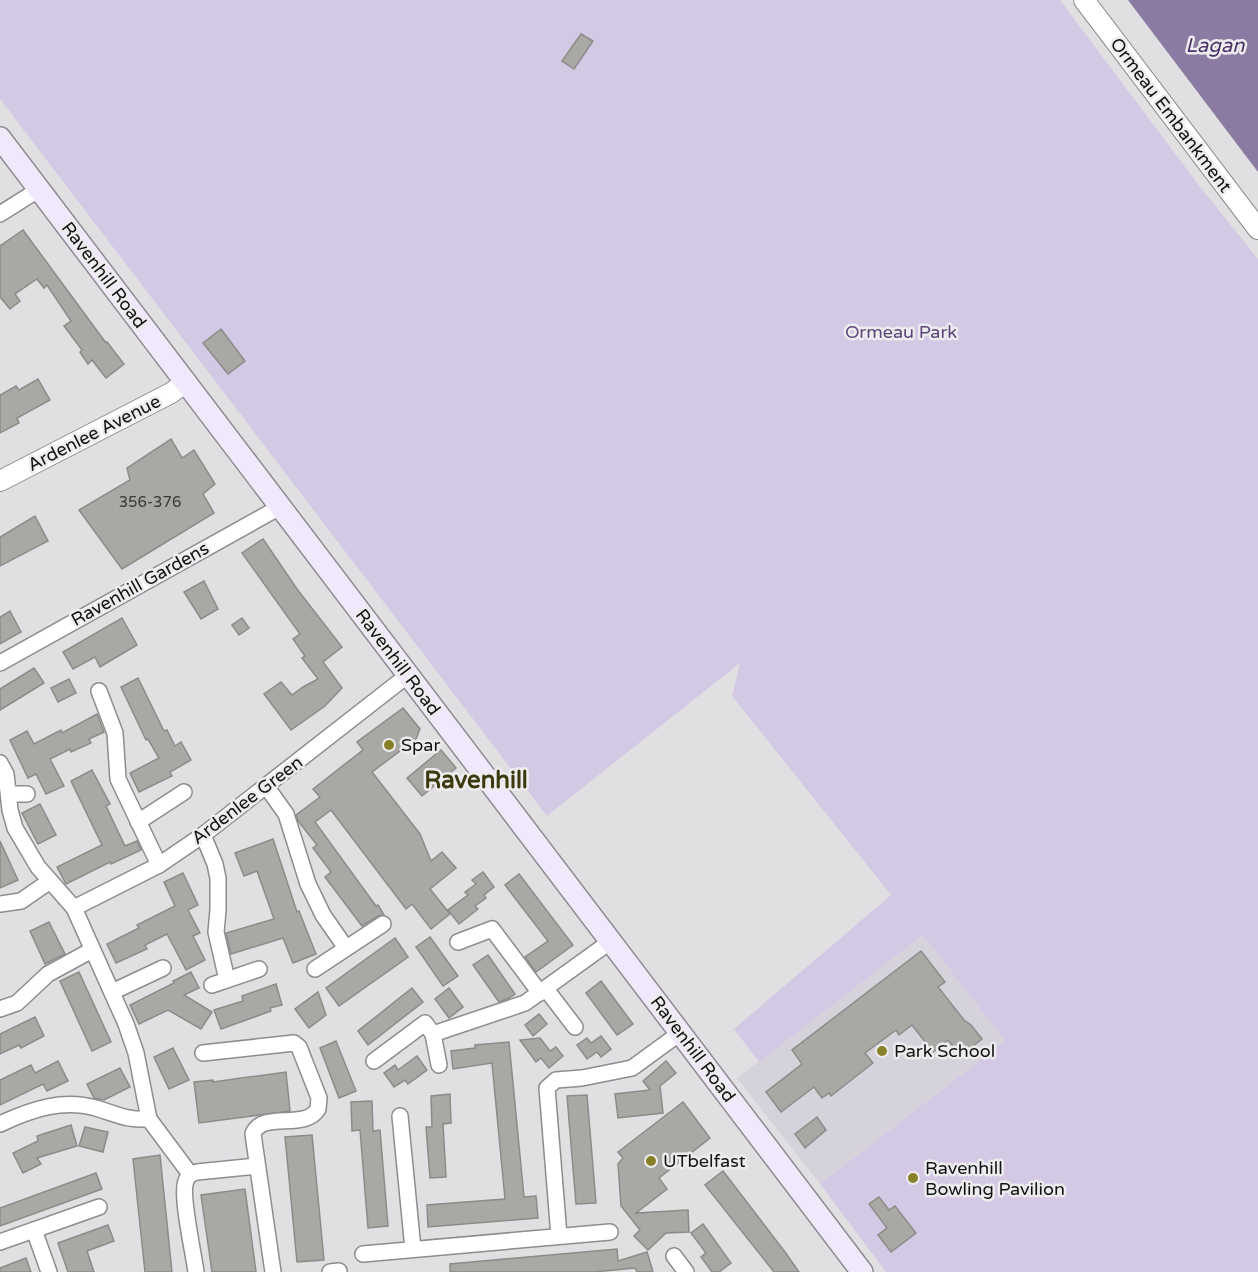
<svg xmlns="http://www.w3.org/2000/svg" width="1258" height="1272" viewBox="0 0 1258 1272" font-family="'Varela Round',sans-serif">
	<rect width="100%" height="100%" fill="#e0dfe2"/>
	<polygon fill="#d6d2dc" points="923,935 1005,1041 820,1184 737,1078"/>
	<polygon fill="#d4c9e5" points="0,0 1060,0 1201,188 1258,259 1258,1272 886,1272 820,1184 1005,1041 923,935 759,1062 734,1029 891,895 732,696 740,663 547,816 0,99"/>
	<polygon fill="#8b7aa1" points="1128,0 1258,0 1258,172"/>
	<g fill="#a8a8a5" stroke="#8c8b88" stroke-width="1.5">
		<polygon points="581,34 593,41 574,69 562,61"/>
		<polygon points="23,230 106,343 107,342 124,364 106,378 92,360 88,364 80,352 82,350 64,326 71,321 47,285 44,288 37,279 15,294 20,301 10,309 0,297 0,246"/>
		<polygon points="221,329 245,361 228,374 203,343"/>
		<polygon points="38,379 50,400 17,418 19,423 0,433 0,395 16,386 19,390"/>
		<polygon points="171,439 182,458 194,450 215,484 203,494 214,513 122,569 79,510 130,480 127,468"/>
		<polygon points="35,516 48,541 0,566 0,537"/>
		<polygon points="263,539 297,589 342,647 323,662 342,688 325,706 291,730 264,694 281,682 292,695 303,687 318,679 302,658 305,656 293,639 300,634 242,553"/>
		<polygon points="204,581 218,609 201,619 184,592"/>
		<polygon points="10,611 21,632 0,644 0,617"/>
		<polygon points="122,618 137,645 100,667 95,657 73,669 63,652"/>
		<polygon points="242,618 249,628 239,635 232,625"/>
		<polygon points="34,668 44,683 0,710 0,689"/>
		<polygon points="138,678 164,731 167,730 175,746 181,742 191,760 170,772 172,776 139,792 130,773 159,758 148,739 146,740 121,687"/>
		<polygon points="69,679 76,693 58,702 51,688"/>
		<polygon points="403,708 420,729 416,739 372,772 420,834 431,861 442,852 456,868 430,889 450,914 431,929 412,904 406,909 331,810 315,822 376,906 378,905 384,915 378,916 362,926 325,877 331,872 313,848 317,845 298,821 296,815 320,797 313,789 363,750 357,742"/>
		<polygon points="97,714 104,732 89,739 91,743 71,752 70,749 50,759 64,786 46,794 36,774 28,778 10,740 27,731 34,744 61,730 62,733"/>
		<polygon points="441,750 456,768 422,796 407,778"/>
		<polygon points="92,770 110,804 106,806 125,846 137,841 141,850 111,864 110,862 66,884 57,867 102,845 71,781"/>
		<polygon points="40,804 56,835 38,844 22,813"/>
		<polygon points="273,839 297,912 299,911 316,954 293,963 283,938 231,954 226,933 274,919 257,871 244,876 235,853"/>
		<polygon points="0,841 18,880 0,888"/>
		<polygon points="483,872 494,887 484,895 486,898 475,906 478,909 459,924 448,910 468,895 465,892 476,884 472,880"/>
		<polygon points="183,873 198,905 188,910 200,933 193,936 205,960 186,970 167,934 145,945 147,949 116,963 107,944 139,928 137,925 175,906 164,882"/>
		<polygon points="519,874 573,945 536,972 525,957 548,941 505,885"/>
		<polygon points="49,922 65,954 45,964 30,931"/>
		<polygon points="430,937 458,976 443,986 416,947"/>
		<polygon points="395,938 408,957 339,1006 326,988"/>
		<polygon points="921,951 945,982 938,987 964,1020 971,1025 982,1039 961,1056 948,1040 933,1052 912,1025 899,1035 896,1030 865,1053 873,1063 831,1096 829,1093 822,1098 814,1087 781,1112 766,1092 802,1064 792,1050"/>
		<polygon points="488,955 515,994 509,998 499,1002 473,965"/>
		<polygon points="79,972 111,1042 92,1051 60,981"/>
		<polygon points="191,972 199,988 184,995 212,1012 201,1029 168,1010 139,1024 130,1005 174,983 173,981"/>
		<polygon points="601,981 633,1024 617,1035 586,993"/>
		<polygon points="276,984 282,1005 270,1008 271,1011 221,1029 214,1010 243,1001 242,996"/>
		<polygon points="412,988 423,1002 368,1045 358,1031"/>
		<polygon points="449,988 463,1007 449,1018 435,999"/>
		<polygon points="318,992 326,1015 309,1028 295,1009"/>
		<polygon points="539,1014 547,1024 533,1036 525,1025"/>
		<polygon points="35,1017 44,1036 21,1048 19,1045 0,1054 0,1034"/>
		<polygon points="601,1036 611,1049 601,1057 597,1052 587,1059 577,1045 587,1038 591,1043"/>
		<polygon points="540,1038 550,1051 556,1047 563,1056 549,1068 541,1058 536,1062 520,1040"/>
		<polygon points="336,1041 356,1091 339,1098 320,1048"/>
		<polygon points="509,1042 524,1197 536,1196 538,1218 428,1227 427,1205 505,1199 492,1063 453,1069 451,1051 475,1048 475,1045"/>
		<polygon points="173,1048 189,1080 169,1089 154,1057"/>
		<polygon points="417,1056 427,1070 408,1084 405,1080 394,1087 384,1073 395,1065 398,1070"/>
		<polygon points="58,1061 68,1081 47,1091 43,1084 0,1105 0,1080 31,1065 35,1073"/>
		<polygon points="666,1061 676,1073 660,1086 663,1113 618,1118 615,1094 650,1090 643,1081"/>
		<polygon points="120,1068 130,1087 104,1100 94,1098 87,1084"/>
		<polygon points="286,1072 290,1111 199,1123 194,1082 213,1080 213,1082"/>
		<polygon points="450,1094 451,1123 443,1124 446,1177 430,1178 426,1127 432,1127 431,1096"/>
		<polygon points="587,1095 596,1203 576,1204 567,1096"/>
		<polygon points="372,1101 373,1131 380,1130 388,1226 368,1228 360,1130 352,1131 351,1102"/>
		<polygon points="683,1102 710,1138 659,1178 667,1189 636,1213 688,1210 689,1232 666,1233 648,1250 634,1236 640,1230 621,1206 618,1164 623,1158 618,1152"/>
		<polygon points="817,1117 826,1130 805,1148 795,1134"/>
		<polygon points="71,1125 77,1146 37,1158 41,1164 23,1173 13,1153 38,1141 37,1136"/>
		<polygon points="85,1127 108,1132 103,1152 79,1146"/>
		<polygon points="312,1135 324,1260 297,1262 285,1137"/>
		<polygon points="160,1155 172,1272 145,1272 133,1159"/>
		<polygon points="723,1171 785,1252 799,1272 774,1272 705,1185"/>
		<polygon points="96,1173 102,1189 0,1226 0,1208"/>
		<polygon points="245,1189 256,1272 212,1272 201,1195"/>
		<polygon points="879,1197 889,1210 895,1206 916,1233 891,1252 878,1235 887,1228 869,1204"/>
		<polygon points="703,1224 731,1263 719,1272 712,1272 701,1257 706,1253 691,1233"/>
		<polygon points="108,1225 114,1241 87,1251 94,1272 68,1272 58,1243"/>
		<polygon points="617,1249 618,1261 647,1252 653,1272 637,1272 635,1268 594,1272 450,1272 450,1264"/>
		<polygon points="26,1258 31,1272 0,1272 0,1268"/>
	</g>
	<g fill="none" stroke-linecap="round" stroke-linejoin="round">
		<defs>
			<g id="minor">
				<polyline points="0,214 38,190"/>
				<polyline points="0,663 280,507"/>
				<polyline points="99,691 115,733 118,779 159,865"/>
				<polyline points="0,763 6,774 10,810 15,828 38,867 74,908 126,1024 136,1053 149,1119 190,1174"/>
				<polyline points="266,786 286,814 308,884 323,915 346,948"/>
				<polyline points="9,794 27,794"/>
				<polyline points="138,822 184,792"/>
				<polyline points="203,835 215,864 218,878 218,910 216,932 227,980"/>
				<polyline points="0,904 21,901 50,881"/>
				<polyline points="74,908 159,865 203,835 408,675"/>
				<polyline points="458,942 492,929 540,993"/>
				<polyline points="315,969 383,924"/>
				<polyline points="212,985 259,969"/>
				<polyline points="546,989 575,1027"/>
				<polyline points="112,992 163,968"/>
				<polyline points="0,1009 17,1003 48,974 92,950"/>
				<polyline points="433,1034 439,1065"/>
				<path d="M203,1053L294,1043L299,1047L319,1098L318,1109C305,1131 262,1110 253,1134L273,1272"/>
				<polyline points="374,1061 425,1023 433,1034 525,1003 611,941"/>
				<polyline points="400,1116 413,1249"/>
				<path d="M0,1124C32,1109 64,1098 99,1109C119,1115 126,1120 149,1119"/>
				<polyline points="34,1230 49,1272"/>
				<polyline points="559,1236 547,1088 556,1080 582,1078 632,1068 680,1033"/>
				<polyline points="0,1242 99,1207"/>
				<polyline points="363,1254 610,1232"/>
				<polyline points="674,1256 686,1272"/>
				<path d="M196,1272C194,1255 180,1194 186,1181C188,1175 191,1174 197,1172L257,1166"/>
				<polyline points="330,1272 339,1271"/>
			</g>
			<g id="tertiary">
				<polyline points="1084,0 1258,229"/>
				<polyline points="0,481 171,393 186,382"/>
			</g>
			<polyline id="secondary" points="0,138 862,1272"/>
		</defs>
		<use href="#minor" stroke="#8d8c8f" stroke-width="18"/>
		<use href="#tertiary" stroke="#8d8c8f" stroke-width="22"/>
		<use href="#secondary" stroke="#8d8c8f" stroke-width="24"/>
		<use href="#minor" stroke="#fff" stroke-width="15"/>
		<use href="#tertiary" stroke="#fff" stroke-width="20"/>
		<use href="#secondary" stroke="#f1e9fb" stroke-width="21"/>
	</g>
	<g fill="#898129" stroke="#edecef" stroke-width="2">
		<circle cx="389" cy="745" r="6"/>
		<circle cx="882" cy="1051" r="6"/>
		<circle cx="651" cy="1161" r="6"/>
		<circle cx="913" cy="1178" r="6"/>
	</g>
	<g text-anchor="middle" stroke-width="5" stroke-linejoin="round" paint-order="stroke">
		<g font-size="15" fill="#383838">
			<text x="150" y="507">356-376</text>
		</g>
		<g font-size="18" fill="#121213" stroke="#edecef">
			<text transform="translate(1171 115) rotate(53)" y="6">Ormeau Embankment</text>
			<text transform="translate(104 275) rotate(53)" y="6">Ravenhill Road</text>
			<text transform="translate(94 433) rotate(-27)" y="6">Ardenlee Avenue</text>
			<text transform="translate(140 584) rotate(-29)" y="6">Ravenhill Gardens</text>
			<text transform="translate(398 662) rotate(53)" y="6">Ravenhill Road</text>
			<text transform="translate(247 800) rotate(-37)" y="6">Ardenlee Green</text>
			<text transform="translate(693 1049) rotate(53)" y="6">Ravenhill Road</text>
		</g>
		<g font-size="18" fill="#5e457b" stroke="#edecef">
			<text x="901" y="338">Ormeau Park</text>
		</g>
		<g font-size="18" fill="#121213" stroke="#edecef" text-anchor="start">
			<text x="401" y="751">Spar</text>
			<text x="894" y="1057">Park School</text>
			<text x="663" y="1167">UTbelfast</text>
			<text x="925" y="1174">Ravenhill<tspan x="925" dy="21">Bowling Pavilion</tspan></text>
		</g>
		<g font-size="20" font-style="italic" fill="#4b3267" stroke="#edecef">
			<text x="1215" y="52">Lagan</text>
		</g>
		<g font-size="24" font-weight="bold" fill="#3d390f" stroke="#edecef">
			<text x="476" y="788">Ravenhill</text>
		</g>
	</g>
</svg>
